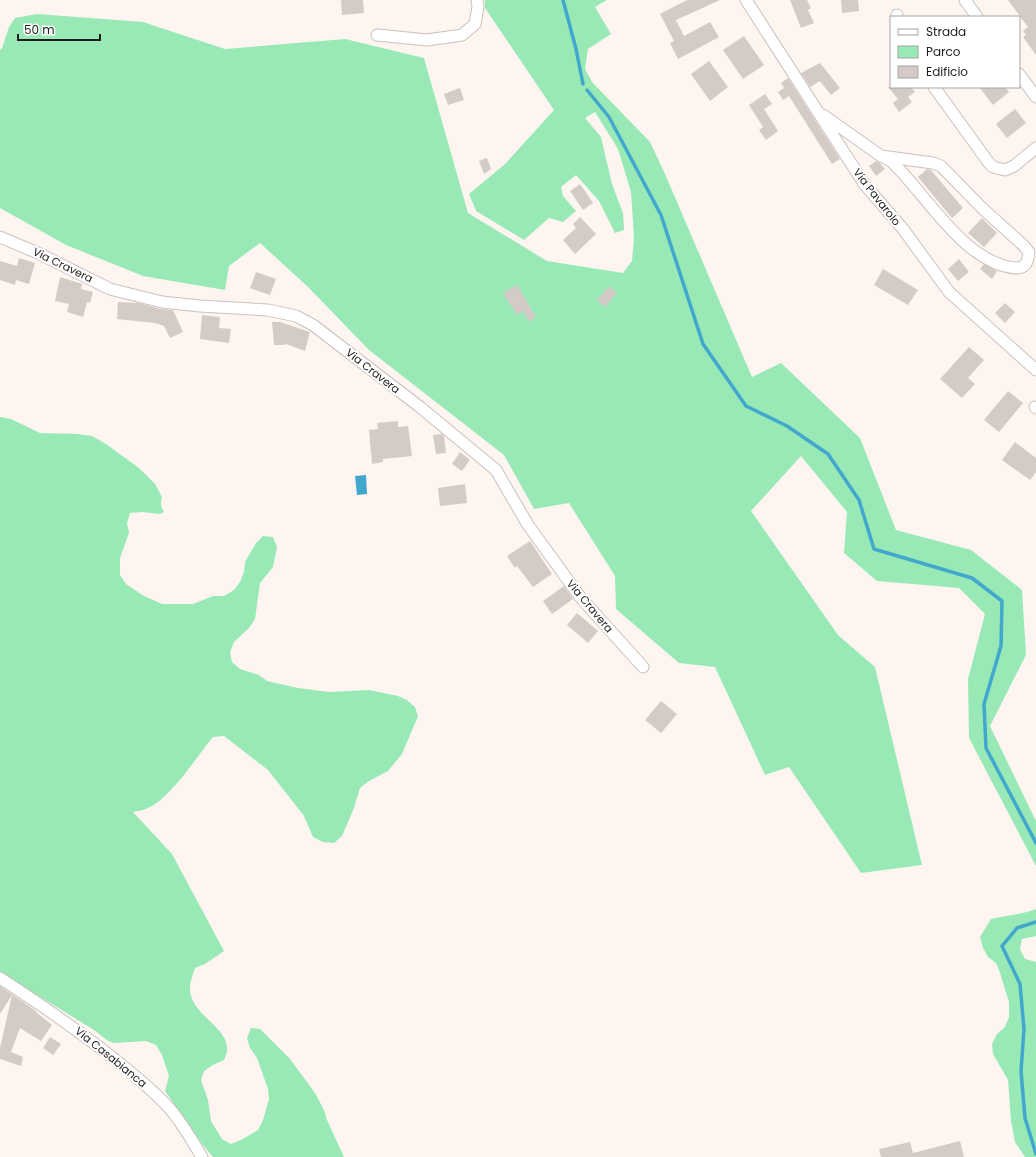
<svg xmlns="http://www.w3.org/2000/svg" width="1036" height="1157" viewBox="0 0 1036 1157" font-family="Poppins,sans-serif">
	<rect width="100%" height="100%" fill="#fef5f0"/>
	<g fill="#99e9b7">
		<polygon points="485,0 607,0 595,7 611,34 588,49 585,69 592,82 650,142 665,174 752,377 781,363 860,438 896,530 971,550 1022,590 1026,655 990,726 1036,821 1036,866 969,738 968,679 985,614 959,588 877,581 844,553 847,512 801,456 751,511 838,635 875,667 922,865 861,873 789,767 765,775 715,667 679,663 616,609 615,576 569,503 534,509 504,455 369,350 308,287 260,243 229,266 225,290 143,276 66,245 0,208 0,50 2,48 9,27 15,18 37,14 143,22 225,49 345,39 424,58 468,213 547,261 623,273 632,261 634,238 631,192 618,149 595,112 585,118 601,137 612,184 623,213 624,230 615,233 599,201 576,175 561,187 563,196 576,211 563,222 549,218 524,240 476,211 469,194 505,164 554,110 485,8"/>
		<path d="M0,417L11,419L40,433L77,434L92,436L106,444L139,468L155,484L162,497C160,503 161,507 164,512L160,514L142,512L130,513L127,523L129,533L120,558V575L126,584L144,596L162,604H193L213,596H224L234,590L240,582L244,572L245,562L256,543L263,536L273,537L277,547L273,567L260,583L255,619L249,628L234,642L230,652L232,662L240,669L259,675L267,681L298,688L329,692L369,690L398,696L407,700L415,707L418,716L402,754L388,771L369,781L360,788L354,808L342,836L334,843L323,842L313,837L304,816L268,770L224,736L213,737C197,756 171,798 148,808C144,810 138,811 133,812L172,854L224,951L205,964L195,968C193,974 190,982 190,989C190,1015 231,1028 227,1052C226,1054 225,1058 224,1060L213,1065L204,1071L201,1080L208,1100L211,1121L222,1139L231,1144L241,1140L258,1130L263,1120L269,1099L268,1089L257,1058L250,1048L247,1038L251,1028L260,1029L290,1059L315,1093L324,1110L327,1120L344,1157H213L202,1144L165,1091L169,1076L162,1055L156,1045L146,1041L114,1043L108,1041L94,1030L0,972Z"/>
		<path d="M1036,909V936L1022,939L1020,949L1025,959L1036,962V1157H1025L1015,1142L1011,1121L1008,1080L993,1054L992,1044L997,1034L1005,1027L1009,1017V1002L1000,973L996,963L988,957L983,948L980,937L991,919C1006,915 1021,915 1036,909Z"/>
	</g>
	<polygon fill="#41a7cc" points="366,475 367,494 357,495 355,476"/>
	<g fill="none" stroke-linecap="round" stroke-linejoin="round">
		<g stroke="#41a7cc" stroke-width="3.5">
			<polyline points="563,0 576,49 583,84"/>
			<polyline points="587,90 609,117 661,215 703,344 746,406 787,426 828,454 859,500 874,549 972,578 1002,601 1001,646 984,704 986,748 1036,843"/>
			<polyline points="1036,922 1017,928 1002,946 1020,984 1024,1029 1021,1071 1025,1118 1036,1154"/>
		</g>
	</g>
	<g fill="#d4cbc6">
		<polygon points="341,0 363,0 364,13 342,15"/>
		<polygon points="687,0 720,0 676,20 684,36 710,22 719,37 678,59 670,43 674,41 660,14"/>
		<polygon points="790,0 807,0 811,8 808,10 814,23 801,28"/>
		<polygon points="841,0 858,0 859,11 842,13"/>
		<polygon points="1008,0 1036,0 1036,55 1023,37 1026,35 1023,31 1028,27"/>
		<polygon points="744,36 764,65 743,79 723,50"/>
		<polygon points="709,61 728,87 710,101 691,74"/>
		<polygon points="820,63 840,88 831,95 820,81 810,87 801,73"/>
		<polygon points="788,78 840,159 832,164 789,96 783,100 778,92 784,88 781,83"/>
		<polygon points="888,87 911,87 915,92 908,97 912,102 899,112 893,103 898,99"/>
		<polygon points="979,87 1005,87 1009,92 993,105"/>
		<polygon points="460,88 464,100 448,105 444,94"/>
		<polygon points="765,94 772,104 764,109 778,131 766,140 759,130 763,127 749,105"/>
		<polygon points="1015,109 1026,123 1007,138 996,124"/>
		<polygon points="487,158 491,169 484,174 479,161"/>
		<polygon points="876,161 880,163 885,169 876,176 869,166"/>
		<polygon points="927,169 931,170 963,208 952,218 918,177"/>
		<polygon points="580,184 593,203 583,210 570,191"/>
		<polygon points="580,217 596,234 575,254 563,240 576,228 573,224"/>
		<polygon points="982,218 997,233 984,247 968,233"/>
		<polygon points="19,258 35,263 29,284 16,280 15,285 0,280 0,261 17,266"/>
		<polygon points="959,259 969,272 958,281 948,269"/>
		<polygon points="984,264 997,271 992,279 980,269"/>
		<polygon points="883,269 918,290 908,305 874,285"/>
		<polygon points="256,272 276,279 270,295 250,288"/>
		<polygon points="60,277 82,284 81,289 93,292 90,303 87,302 83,317 67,312 69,304 55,301"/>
		<polygon points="517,285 536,317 529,322 523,311 517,315 503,293"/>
		<polygon points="609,286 617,293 605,307 597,300"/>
		<polygon points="118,302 139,303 160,309 173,310 183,332 170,338 164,326 155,323 117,319"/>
		<polygon points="1005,303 1015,312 1005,323 995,313"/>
		<polygon points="202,315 220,317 219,328 231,329 229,343 200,339"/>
		<polygon points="272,322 280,322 310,332 305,351 286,344 283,345 274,345"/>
		<polygon points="969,347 984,360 968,378 975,384 962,398 940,379"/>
		<polygon points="1008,391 1023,403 999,432 984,420"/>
		<polygon points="398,421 398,427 408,426 412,456 383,459 383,462 372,464 369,430 378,429 377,423"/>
		<polygon points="442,434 444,436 446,453 436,454 433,435"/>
		<polygon points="1015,442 1036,458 1036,472 1030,480 1002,460"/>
		<polygon points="460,452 470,460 462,471 452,464"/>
		<polygon points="465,484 467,503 440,506 438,488"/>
		<polygon points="530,541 552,574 533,587 517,566 515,568 507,556"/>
		<polygon points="564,586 573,599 552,614 543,601"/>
		<polygon points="577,613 598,631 588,643 567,625"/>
		<polygon points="661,701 677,714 661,733 645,720"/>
		<polygon points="0,986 36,1011 36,1012 52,1025 41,1041 20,1028 11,1052 23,1057 21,1066 0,1059 0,1048 12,995 0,1014"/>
		<polygon points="50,1037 61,1044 53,1055 43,1048"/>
		<polygon points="960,1141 964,1157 881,1157 879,1149 910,1142 913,1153"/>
	</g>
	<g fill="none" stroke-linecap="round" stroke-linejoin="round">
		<defs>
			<g id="minor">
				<polyline points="746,0 865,185 903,229 949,292 1036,370"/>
				<polyline points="965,0 977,17"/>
				<polyline points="897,17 897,15"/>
				<polyline points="377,35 427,40 462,35 475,24 478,7 477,0"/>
				<polyline points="1019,74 1036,97"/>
				<polyline points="934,87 989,163 993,167 1005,170 1014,166 1036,148"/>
				<path d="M823,115L881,156L933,163L941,166L982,208L1023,245L1029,252C1028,261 1026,269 1015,268C964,263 926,194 892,162C889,159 885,158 881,156"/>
				<polyline points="0,237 38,253 110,289 162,302 200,306 268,310 296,316 313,325 420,407 496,470 528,525 581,598 643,667"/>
				<polyline points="1035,407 1036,408"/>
				<path d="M0,978C43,1006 84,1034 123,1066C140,1080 156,1093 170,1109C183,1124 192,1141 202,1157"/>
			</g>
		</defs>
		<use href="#minor" stroke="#cac1bd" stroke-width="13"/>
		<use href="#minor" stroke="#fff" stroke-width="11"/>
	</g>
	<g text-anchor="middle" stroke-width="4" stroke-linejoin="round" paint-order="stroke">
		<g font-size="11" fill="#201d1b" stroke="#fff">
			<text transform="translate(877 197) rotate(52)" y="4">Via Pavarolo</text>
			<text transform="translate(63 265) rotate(26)" y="4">Via Cravera</text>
			<text transform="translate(373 371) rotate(38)" y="4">Via Cravera</text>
			<text transform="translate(590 606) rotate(50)" y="4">Via Cravera</text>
			<text transform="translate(111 1057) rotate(39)" y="4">Via Casabianca</text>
		</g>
	</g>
	<rect x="890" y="16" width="130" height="72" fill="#ffffff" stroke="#a6a5a4"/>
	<rect x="898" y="29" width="20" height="6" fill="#ffffff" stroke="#a6a5a4"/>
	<text x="926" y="36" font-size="12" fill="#201d1b">Strada</text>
	<rect x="898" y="46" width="20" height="12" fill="#99e9b7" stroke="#a6a5a4"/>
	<text x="926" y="56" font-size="12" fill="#201d1b">Parco</text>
	<rect x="898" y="66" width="20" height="12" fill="#d4cbc6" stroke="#a6a5a4"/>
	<text x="926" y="76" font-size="12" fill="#201d1b">Edificio</text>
	<path d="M18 34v6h82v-6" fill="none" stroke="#201d1b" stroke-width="2"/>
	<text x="24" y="34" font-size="12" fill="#201d1b" stroke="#ffffff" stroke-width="3" paint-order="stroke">50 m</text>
</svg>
